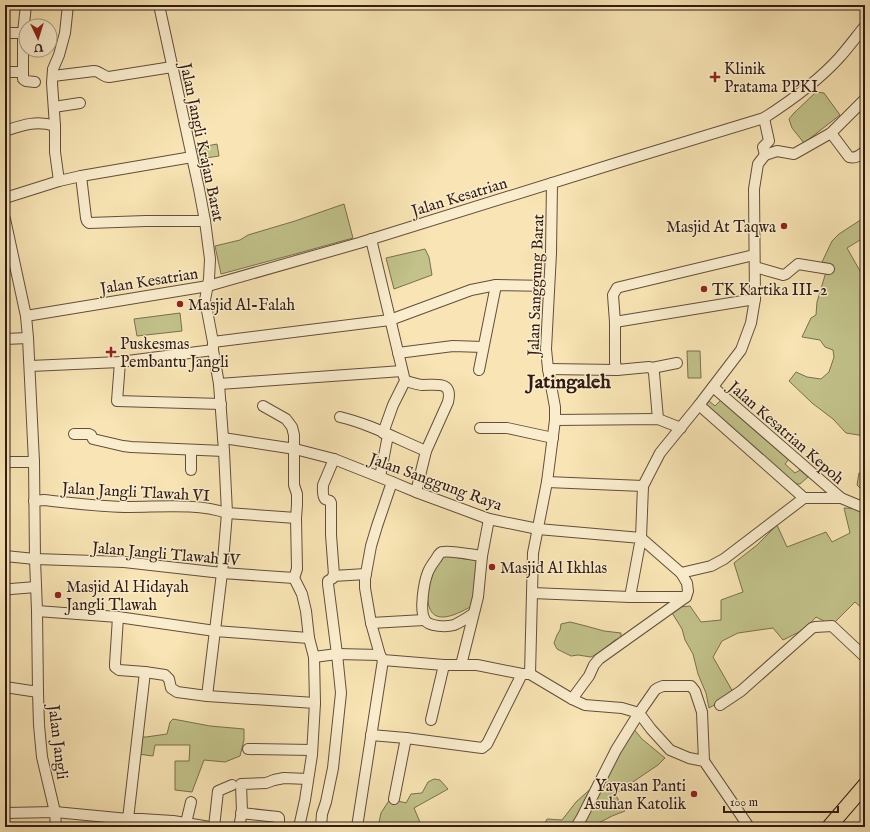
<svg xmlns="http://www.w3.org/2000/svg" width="870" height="832" viewBox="0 0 870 832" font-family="'IM FELL English',serif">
	<rect width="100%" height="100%" fill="#f8e4b4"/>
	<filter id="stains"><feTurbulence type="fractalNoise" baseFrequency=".005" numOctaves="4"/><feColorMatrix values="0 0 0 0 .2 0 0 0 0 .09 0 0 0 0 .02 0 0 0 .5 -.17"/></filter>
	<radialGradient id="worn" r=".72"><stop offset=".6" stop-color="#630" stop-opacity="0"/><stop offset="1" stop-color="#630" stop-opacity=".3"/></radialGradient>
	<g fill="#c2c28a" stroke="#7a6f4f">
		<polygon points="816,92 824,93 840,115 804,143 792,128 789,119 794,113"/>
		<polygon points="217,144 219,156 199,159 197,148"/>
		<polygon points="344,204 353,238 299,253 221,274 215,246 240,240 248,235 295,221"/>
		<polygon points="865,217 865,237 847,248 864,278 865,278 865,436 846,433 833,419 812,403 789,381 796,372 807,377 821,379 829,372 834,357 833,350 825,347 820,340 802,337 811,318 816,315 817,302 826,272 832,273 833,265 822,262 832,241 839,234"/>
		<polygon points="425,249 429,257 432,275 394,289 386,258"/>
		<polygon points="180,313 182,331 137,336 134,319"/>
		<polygon points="687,351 700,351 701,378 688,378"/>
		<polygon points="722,399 789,459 785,464 795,473 800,470 808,477 800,484 795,484 703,408 709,401 715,406"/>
		<polygon points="859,473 865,474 865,493 857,485"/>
		<polygon points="844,508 865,509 865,608 863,609 855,602 832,625 816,617 805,629 783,640 773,628 738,633 722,641 713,657 733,692 723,700 709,708 706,693 698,674 693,654 685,640 682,629 669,608 690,606 701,622 721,620 721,600 743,592 734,563 757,545 777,525 787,547 826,532 832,542 850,533"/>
		<path d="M442,555C455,556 466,562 480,558L474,605C459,613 432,629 428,602C427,595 427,584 430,577C432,570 438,562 442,555Z"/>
		<polygon points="570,622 586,626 604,631 621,633 621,638 615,640 599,653 591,657 578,655 571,656 557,649 554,643 557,635 560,630 561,624"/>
		<polygon points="173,719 210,726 244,729 244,740 240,756 225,762 204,760 192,792 175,790 175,761 189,761 190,745 155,745 153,756 138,754 141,737 146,737 167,734 170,722"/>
		<polygon points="632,727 642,739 665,758 658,765 615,794 625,811 612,816 591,827 543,827 547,819 562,820 576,802 595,785"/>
		<polygon points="434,779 440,780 448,789 414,808 422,827 378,827 381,813 390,799 406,803 411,794 422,793 428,782"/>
	</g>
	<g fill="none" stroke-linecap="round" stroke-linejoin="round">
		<defs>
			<g id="minor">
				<polyline points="26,5 23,33 23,79 26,81 35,82"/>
				<polyline points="159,5 199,189 205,221 210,259 209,279 205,300 213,342 213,350 219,384 224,451 227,513 222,573 207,696"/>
				<polyline points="5,33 23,33"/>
				<polyline points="5,72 22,72"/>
				<path d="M53,76L94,71C100,71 103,77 109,77L172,67"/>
				<polyline points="54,107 80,103"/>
				<polyline points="764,118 769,141 763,147 765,155 777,151 794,154 831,133 865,99"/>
				<path d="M5,131C23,125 36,120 55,126"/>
				<path d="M831,133L849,157C856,159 860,155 865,151"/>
				<polyline points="81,176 86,218 87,221 89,223 146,221 205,221"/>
				<polyline points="59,181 55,152 55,126 52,83 53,69 59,55 65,33 68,5"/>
				<polyline points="5,198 59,181 81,176 192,157"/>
				<polyline points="5,219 26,316 28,338 34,462 35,559 37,611 38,692 39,725 42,757 55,812 56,827"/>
				<polyline points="371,239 404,377"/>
				<polyline points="755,267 783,275 786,274 798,264 829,269"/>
				<path d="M26,316L208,286L359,243L626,160L764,118C789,102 819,80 839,58C848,48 856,37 865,26"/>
				<polyline points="615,322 755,299"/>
				<polyline points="5,339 28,338"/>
				<polyline points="213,342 390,320 471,290 496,285 549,286"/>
				<polyline points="398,353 453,346 483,347"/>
				<polyline points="120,362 117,401 221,404"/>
				<polyline points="30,366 120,362 213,350"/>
				<polyline points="652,368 677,363"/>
				<polyline points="548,369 617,370 649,367 652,368 654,373 658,419"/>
				<polyline points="479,370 496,285"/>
				<polyline points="617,370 615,363 615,322 613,295 617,288 620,287 754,255"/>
				<path d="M405,381C411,382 417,385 423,385C437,385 453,381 448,402L426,451L416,492"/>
				<polyline points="219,384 402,371"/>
				<polyline points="713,387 841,498 865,508"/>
				<polyline points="699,405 804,498"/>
				<polyline points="263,406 286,419 292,427 294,435 294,485 297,494 297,505 296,518 297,569 294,578"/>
				<path d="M340,417C370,424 397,439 426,451"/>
				<polyline points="555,420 658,419 681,428"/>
				<polyline points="480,428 507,428 553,438"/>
				<polyline points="383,433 393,405 405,381"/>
				<polyline points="74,434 89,434 91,435 93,439 123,446 131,447 224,451"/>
				<polyline points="223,438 295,449 334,459 392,482 416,492 489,519 538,529 641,538 630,597 686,597 688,591 687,583 681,573 641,538 643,486 660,453 699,405 741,350 751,323 755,299 754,189 758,164 765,155"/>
				<polyline points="5,462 34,462"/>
				<polyline points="191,470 191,450"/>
				<polyline points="380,477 388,435"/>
				<polyline points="392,482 377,526 371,546 365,579 365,588 371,623 380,655 383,660 444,665 477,665 522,674 530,674 572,699 585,705 622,708 639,713 616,750 582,817 576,827"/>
				<polyline points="547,482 643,486"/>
				<path d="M34,501L44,500C72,503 101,507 130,507C162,507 196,503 227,513L296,518"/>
				<polyline points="5,556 35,559 124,562 222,573 294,578"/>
				<polyline points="681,573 711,566 724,559 804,498 841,498"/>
				<polyline points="333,576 366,574"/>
				<polyline points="294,578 302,594 306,611 309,638 314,657 315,703 312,755 305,800 299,827"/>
				<polyline points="5,590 11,589 36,587"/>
				<polyline points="532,593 630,597"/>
				<polyline points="37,611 118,617 215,631 309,638"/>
				<path d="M473,614C467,618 461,622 454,625C447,627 429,627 425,620C419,611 424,582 428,572C430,567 433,563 436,559C438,556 439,553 442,552C450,550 473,555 482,556"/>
				<polyline points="118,617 115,664 115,667 119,670 145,672 165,675 169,679 171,688 177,692 207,696 315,703"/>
				<polyline points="371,623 424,620"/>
				<polyline points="314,657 337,654 380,655"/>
				<polyline points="461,665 478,597 482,556 489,519"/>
				<polyline points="530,674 533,553 547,482 555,420 555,407 548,369 546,349 551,253 552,183"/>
				<polyline points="5,687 38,692"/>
				<polyline points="572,699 589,676 594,665 599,659 686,597"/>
				<polyline points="720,705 741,691 812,628 815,627 832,626 865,657"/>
				<polyline points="431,720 444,665"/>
				<polyline points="371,735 406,738 482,748 487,744 522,674"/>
				<polyline points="248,749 312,750"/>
				<polyline points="704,761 689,758 670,750 651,729 639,713 655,690 658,688 663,686 691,686 695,691 702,712 704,761 749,827"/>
				<polyline points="394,799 406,738"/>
				<polyline points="5,813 55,812 128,819 141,819 173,821 210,827"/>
				<polyline points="241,813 278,817 279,818 279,827"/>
				<polyline points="128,819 145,672"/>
				<polyline points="186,823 191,802"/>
				<polyline points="214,827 218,791 232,785"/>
				<polyline points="239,827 242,812 241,784 266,783 274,780 284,778 308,779"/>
				<path d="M321,827L322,814L326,802L333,768L341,693L337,654L328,584V581L333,578L334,575L331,535V503L330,501C329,500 326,500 325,499C322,496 323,488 323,485L334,459"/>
				<polyline points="357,827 383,660"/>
			</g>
			<polyline id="highway" points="829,827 865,785"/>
		</defs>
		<use href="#minor" stroke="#634e3c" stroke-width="12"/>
		<use href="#highway" stroke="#311c14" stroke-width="16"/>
		<use href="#minor" stroke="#faedce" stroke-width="10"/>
		<use href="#highway" stroke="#f8e4b4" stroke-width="14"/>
	</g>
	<g fill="#8f2418" stroke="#faedce" stroke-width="1.5">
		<path d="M713 71h4v4h4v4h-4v4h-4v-4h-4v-4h4z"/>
		<circle cx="784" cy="226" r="4"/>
		<circle cx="704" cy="289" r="4"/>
		<circle cx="180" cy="304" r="4"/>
		<path d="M109 346h4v4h4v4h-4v4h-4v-4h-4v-4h4z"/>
		<circle cx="492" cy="567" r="4"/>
		<circle cx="58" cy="595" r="4"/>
		<circle cx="694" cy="794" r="4"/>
	</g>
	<g text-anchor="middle" stroke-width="3" stroke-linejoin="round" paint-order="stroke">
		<g font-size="16" fill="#311c14" stroke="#faedce" text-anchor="start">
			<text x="724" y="74">Klinik<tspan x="724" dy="18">Pratama PPKI</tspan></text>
			<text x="776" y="232" text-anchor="end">Masjid At Taqwa</text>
			<text x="712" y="295">TK Kartika III-2</text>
			<text x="188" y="310">Masjid Al-Falah</text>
			<text x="120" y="349">Puskesmas<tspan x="120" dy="18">Pembantu Jangli</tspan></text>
			<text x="500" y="573">Masjid Al Ikhlas</text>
			<text x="66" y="592">Masjid Al Hidayah<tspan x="66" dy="18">Jangli Tlawah</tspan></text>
			<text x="686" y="791" text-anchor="end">Yayasan Panti<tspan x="686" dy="18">Asuhan Katolik</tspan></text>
		</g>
		<g font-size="16" fill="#311c14" stroke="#faedce">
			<text transform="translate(203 142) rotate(78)" y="6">Jalan Jangli Krajan Barat</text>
			<text transform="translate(459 196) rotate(-17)" y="6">Jalan Kesatrian</text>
			<text transform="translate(149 280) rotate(-9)" y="6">Jalan Kesatrian</text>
			<text transform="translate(535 285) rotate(-88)" y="6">Jalan Sanggung Barat</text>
			<text transform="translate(787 432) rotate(41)" y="6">Jalan Kesatrian Kepoh</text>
			<text transform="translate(436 481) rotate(20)" y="6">Jalan Sanggung Raya</text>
			<text transform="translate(136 491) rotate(3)" y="6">Jalan Jangli Tlawah VI</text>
			<text transform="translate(166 553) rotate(5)" y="6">Jalan Jangli Tlawah IV</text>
			<text transform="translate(59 742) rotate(83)" y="6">Jalan Jangli</text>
		</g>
		<g font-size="20" font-weight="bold" fill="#311c14" stroke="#faedce">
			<text x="569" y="388">Jatingaleh</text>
		</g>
	</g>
	<rect width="870" height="832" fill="none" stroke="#f8e4b4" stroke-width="20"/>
	<rect x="6" y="6" width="858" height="820" fill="none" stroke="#311c14" stroke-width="2"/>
	<rect x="10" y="10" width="850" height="812" fill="none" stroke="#311c14"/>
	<g transform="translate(38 38) rotate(176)"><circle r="19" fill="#faedce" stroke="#aa9984"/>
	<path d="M0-3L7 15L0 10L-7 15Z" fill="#8f2418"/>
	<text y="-6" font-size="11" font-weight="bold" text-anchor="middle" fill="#311c14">U</text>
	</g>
	<path d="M724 806v6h114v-6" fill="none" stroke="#311c14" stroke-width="2"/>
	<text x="730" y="806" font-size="12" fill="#311c14" stroke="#faedce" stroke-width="3" paint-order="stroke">100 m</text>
	<rect width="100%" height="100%" filter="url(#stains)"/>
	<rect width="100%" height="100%" fill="url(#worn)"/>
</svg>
